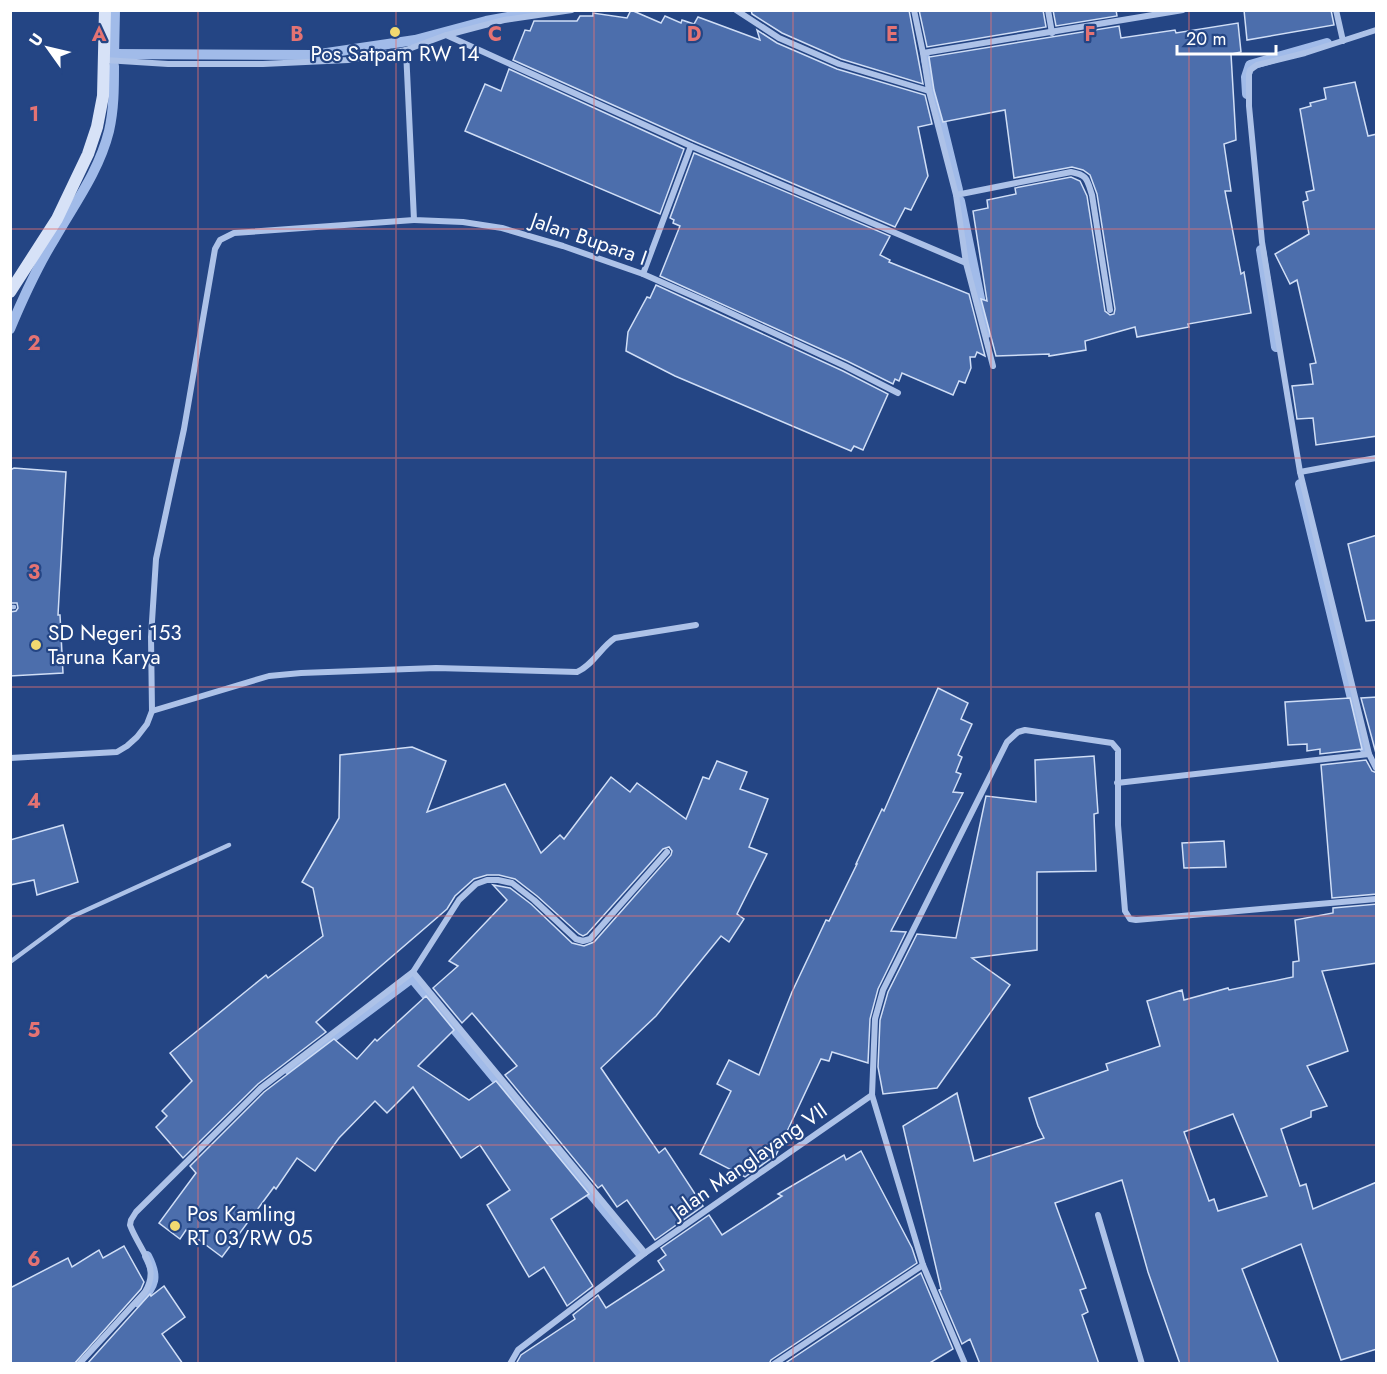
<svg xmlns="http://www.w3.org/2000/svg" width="1387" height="1374" viewBox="0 0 1387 1374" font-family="Jost,sans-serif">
	<rect width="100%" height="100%" fill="#244584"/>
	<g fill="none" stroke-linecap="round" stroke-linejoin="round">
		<g stroke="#a1bbe9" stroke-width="10">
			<polyline points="114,54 313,55 415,40 486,21 545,10"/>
			<polyline points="114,57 115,10"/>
			<polyline points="926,59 958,190"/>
			<polyline points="1247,94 1246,77 1250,65 1327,43"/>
			<polyline points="960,201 987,333"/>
			<polyline points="1261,250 1276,347"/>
			<path d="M10,329C23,298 37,267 55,238C75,203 99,171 109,131C114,109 114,88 114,66"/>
			<polyline points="1300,484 1364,748"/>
			<polyline points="289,1070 412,978 640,1253"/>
			<path d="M139,1303C155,1285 158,1277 147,1256"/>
		</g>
	</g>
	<g fill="#4c6eac" stroke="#d0def6" stroke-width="1.5" fill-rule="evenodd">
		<polygon points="631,10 661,23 665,16 681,23 682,20 694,24 698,17 760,40 757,30 777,43 837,69 925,95 932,124 918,127 928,176 911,210 905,208 895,227 693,141 513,60 525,30 530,31 534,21 577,21 580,16 593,16 593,13 627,18"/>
		<polygon points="751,10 909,10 923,84 841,59 782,33 752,14"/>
		<polygon points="919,10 1043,10 1046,27 927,47"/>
		<polygon points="1053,10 1116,10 1117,16 1056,26"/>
		<polygon points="1244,10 1331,10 1334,25 1247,40"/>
		<polygon points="1238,23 1241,52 1231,54 1236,140 1224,144 1231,191 1225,191 1241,274 1244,272 1251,313 1188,324 1189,327 1137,337 1135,327 1085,341 1086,350 1049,356 1049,354 996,356 981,299 987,301 973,211 988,208 987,200 1016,194 1015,188 1071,177 1080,181 1087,196 1105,311 1110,315 1114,314 1115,309 1097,194 1090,175 1083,170 1072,167 1014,178 1005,110 943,122 934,90 929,57 1119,26 1121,38 1175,30 1176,33"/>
		<polygon points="509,69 684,149 660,214 465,131 485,84 501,91"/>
		<polygon points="1355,82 1368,136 1377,134 1377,436 1316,445 1313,418 1297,419 1292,386 1313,384 1310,364 1316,363 1297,280 1290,284 1275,254 1309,234 1303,202 1308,200 1306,192 1314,190 1300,109 1311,106 1310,103 1326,99 1324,88"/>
		<polygon points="694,153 890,236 880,255 890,260 889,262 969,294 985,356 977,352 975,357 970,357 971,368 965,383 959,381 953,395 902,373 899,381 895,379 893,384 847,361 660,276 680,226 673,223 674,220 670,218"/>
		<polygon points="656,285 843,371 888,394 863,450 854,446 851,451 675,376 626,351 628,332 647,297 650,298"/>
		<polygon points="14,468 66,472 58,615 60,615 63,673 10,676 10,612 16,611 18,608 17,603 10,603 10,470"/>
		<polygon points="1377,535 1377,620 1366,621 1348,544"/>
		<polygon points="938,688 968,703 961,719 972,724 958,755 962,757 956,772 961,774 953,792 963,793 891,931 906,932 878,989 870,1019 868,1063 832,1052 829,1061 821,1059 776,1155 745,1177 700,1154 731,1091 717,1084 729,1060 759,1075 792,992 826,920 829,921 857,864 856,864 882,809 884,811"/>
		<polygon points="1377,697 1377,757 1361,698"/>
		<polygon points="1350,698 1362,749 1320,754 1320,749 1307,751 1307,744 1288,745 1285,702"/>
		<polygon points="412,747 446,761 427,812 505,784 541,853 560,835 564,839 611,777 630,792 637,783 686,819 703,777 709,779 717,761 747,772 740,789 768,799 749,847 767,854 737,914 744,919 729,942 721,936 656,1016 601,1068 659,1153 665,1148 703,1206 655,1240 627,1200 617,1207 602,1185 598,1188 505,1075 517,1066 472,1013 462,1023 433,988 458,966 449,961 507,900 493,885 510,888 531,904 572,943 584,946 594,942 671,855 672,851 669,847 663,849 587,934 583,936 579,934 537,896 515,879 499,875 487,875 474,879 455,896 447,909 316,1022 326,1032 258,1084 183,1158 156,1127 167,1116 162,1111 192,1081 170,1053 266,975 268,978 323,936 313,888 302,882 339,818 340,755"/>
		<polygon points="1094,756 1098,813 1094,814 1096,871 1037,872 1037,950 972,958 1010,985 937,1088 883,1094 878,1067 880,1020 888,992 917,934 956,938 986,796 1036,802 1035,760"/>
		<polygon points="1366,760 1372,771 1377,773 1377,894 1332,898 1321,765"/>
		<polygon points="63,825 78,882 37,895 34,880 10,885 10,840"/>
		<polygon points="1224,841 1226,867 1184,868 1182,843"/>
		<path d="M1377,904V963L1322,971L1348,1051L1307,1066L1327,1106L1311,1111V1117L1281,1129L1300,1186L1306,1184L1313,1209L1377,1182V1349L1341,1360L1301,1244L1242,1269L1279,1364H1180L1148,1272L1122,1180L1055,1203L1086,1288L1080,1290L1088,1312L1082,1315L1099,1364H980L970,1339L962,1344L939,1290L941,1289L903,1126L957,1093L974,1161L1044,1138L1038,1126L1029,1098L1108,1070L1106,1064L1160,1046L1147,1001L1182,990L1184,1000L1228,988L1229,990L1293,977V962L1299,961L1295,920L1333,913V908ZM1233,1114L1267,1196L1218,1211L1214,1199L1209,1201L1184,1132Z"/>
		<polygon points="426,996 454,1030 418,1066 469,1100 496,1081 589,1194 551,1219 593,1286 567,1306 544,1267 529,1277 487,1205 510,1190 480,1145 461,1158 413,1087 387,1113 375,1101 339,1138 315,1171 297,1158 276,1189 274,1187 222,1257 186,1230 180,1239 159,1223 196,1173 190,1166 264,1092 334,1039 357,1059 375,1039 377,1041"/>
		<polygon points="861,1151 912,1248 917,1263 771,1360 769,1364 516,1364 521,1355 575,1319 573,1315 598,1295 606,1308 664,1270 658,1261 666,1255 661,1248 709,1215 722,1235 782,1196 778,1194 844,1155 846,1160"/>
		<polygon points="124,1246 144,1282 141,1289 74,1364 10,1364 10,1288 68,1258 72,1267 99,1250 103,1258"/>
		<polygon points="921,1273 953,1349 928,1364 784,1364"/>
		<polygon points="164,1286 185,1317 162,1334 183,1364 87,1364 150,1294 151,1296"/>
	</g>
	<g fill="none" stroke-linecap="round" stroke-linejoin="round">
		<g stroke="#adc2e8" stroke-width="4.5">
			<polyline points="10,607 14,607"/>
			<polyline points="10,962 71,917 229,845"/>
		</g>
		<g stroke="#adc2e8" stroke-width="6">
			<polyline points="736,10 779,38 839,64 929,91"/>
			<polyline points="914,10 923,53"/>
			<polyline points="1048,10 1052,33"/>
			<polyline points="1336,10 1343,41"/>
			<polyline points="447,35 504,20 572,10"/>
			<polyline points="406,50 414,220 463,222 502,228 563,246 643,274 709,303 845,366 898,393"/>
			<polyline points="105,60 168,64 263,64 348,60 406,50 446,35 691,146 966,263 956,195 929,91 923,53 1183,10"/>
			<path d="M956,195L1071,172C1088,175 1087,180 1092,195L1110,310"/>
			<polyline points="966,263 993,366"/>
			<polyline points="643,274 691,146"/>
			<polyline points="1300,472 1376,458"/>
			<path d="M152,711L269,676L301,673L436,668L577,672C593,665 601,647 615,638L696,625"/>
			<polyline points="1369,754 1300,472 1262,242 1249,106 1249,74 1250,70 1257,65 1305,53 1376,30"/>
			<polyline points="10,758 117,752 127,746 137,737 147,724 152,711 151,637 156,559 184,429 215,249 220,240 234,233 414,220"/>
			<polyline points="1117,783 1369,754 1376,768"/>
			<polyline points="413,972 645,1253"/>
			<polyline points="1098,1215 1142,1364"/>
			<path d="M79,1364L145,1292C161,1266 139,1250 130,1225L131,1220L136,1212L261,1088L413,972L459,900L476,884L487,880H498L512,883L534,900L576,939L583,941L590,939L667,852"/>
			<polyline points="510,1364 518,1350 645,1253 872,1095"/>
			<polyline points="774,1364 923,1265"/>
			<polyline points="965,1364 923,1265 872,1095 875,1019 883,990 1007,742 1018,732 1025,730 1112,743 1118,750 1118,825 1125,911 1130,919 1136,920 1376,899"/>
		</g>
		<polyline stroke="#d7e2f7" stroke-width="12" points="10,292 57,219 88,154 97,127 103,96 105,10"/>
	</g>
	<path fill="none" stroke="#e47373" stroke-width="1.5" stroke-opacity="0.55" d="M198,10V1364M396,10V1364M594,10V1364M793,10V1364M991,10V1364M1189,10V1364M10,229H1376M10,458H1376M10,687H1376M10,916H1376M10,1145H1376"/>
	<g fill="#f2d970" stroke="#244584" stroke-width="2">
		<circle cx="395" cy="32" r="6"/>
		<circle cx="36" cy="645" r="6"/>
		<circle cx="175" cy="1226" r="6"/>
	</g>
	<g text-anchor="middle" stroke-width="4.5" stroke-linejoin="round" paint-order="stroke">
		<g font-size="21" fill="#fff" stroke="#244584" text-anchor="start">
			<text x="395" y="61" text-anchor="middle">Pos Satpam RW 14</text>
			<text x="48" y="640">SD Negeri 153<tspan x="48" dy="24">Taruna Karya</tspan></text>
			<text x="187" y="1221">Pos Kamling<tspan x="187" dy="24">RT 03/RW 05</tspan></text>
		</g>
		<g font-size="21" fill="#fff" stroke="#244584">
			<text transform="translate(589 239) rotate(19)" y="7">Jalan Bupara I</text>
			<text transform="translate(749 1161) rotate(-35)" y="7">Jalan Manglayang VII</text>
		</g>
	</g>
	<g font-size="20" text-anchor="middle" font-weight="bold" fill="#e47373" stroke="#244584" stroke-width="4.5" stroke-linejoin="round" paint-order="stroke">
		<text x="99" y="41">A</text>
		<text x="297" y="41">B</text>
		<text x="495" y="41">C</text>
		<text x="694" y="41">D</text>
		<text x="892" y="41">E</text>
		<text x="1090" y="41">F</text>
		<text x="34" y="121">1</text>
		<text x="34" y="350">2</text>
		<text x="34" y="579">3</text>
		<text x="34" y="808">4</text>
		<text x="34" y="1037">5</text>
		<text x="34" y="1266">6</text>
	</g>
	<rect width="1387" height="1374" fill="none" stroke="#ffffff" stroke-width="24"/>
	<g transform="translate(48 48) rotate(304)" stroke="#244584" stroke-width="4.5" paint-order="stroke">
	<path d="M0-4.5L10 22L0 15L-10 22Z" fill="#ffffff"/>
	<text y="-9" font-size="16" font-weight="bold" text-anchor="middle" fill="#ffffff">U</text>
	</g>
	<path d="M1177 45v9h99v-9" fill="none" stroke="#ffffff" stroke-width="3"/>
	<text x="1186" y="45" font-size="18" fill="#ffffff" stroke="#244584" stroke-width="4.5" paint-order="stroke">20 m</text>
</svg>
